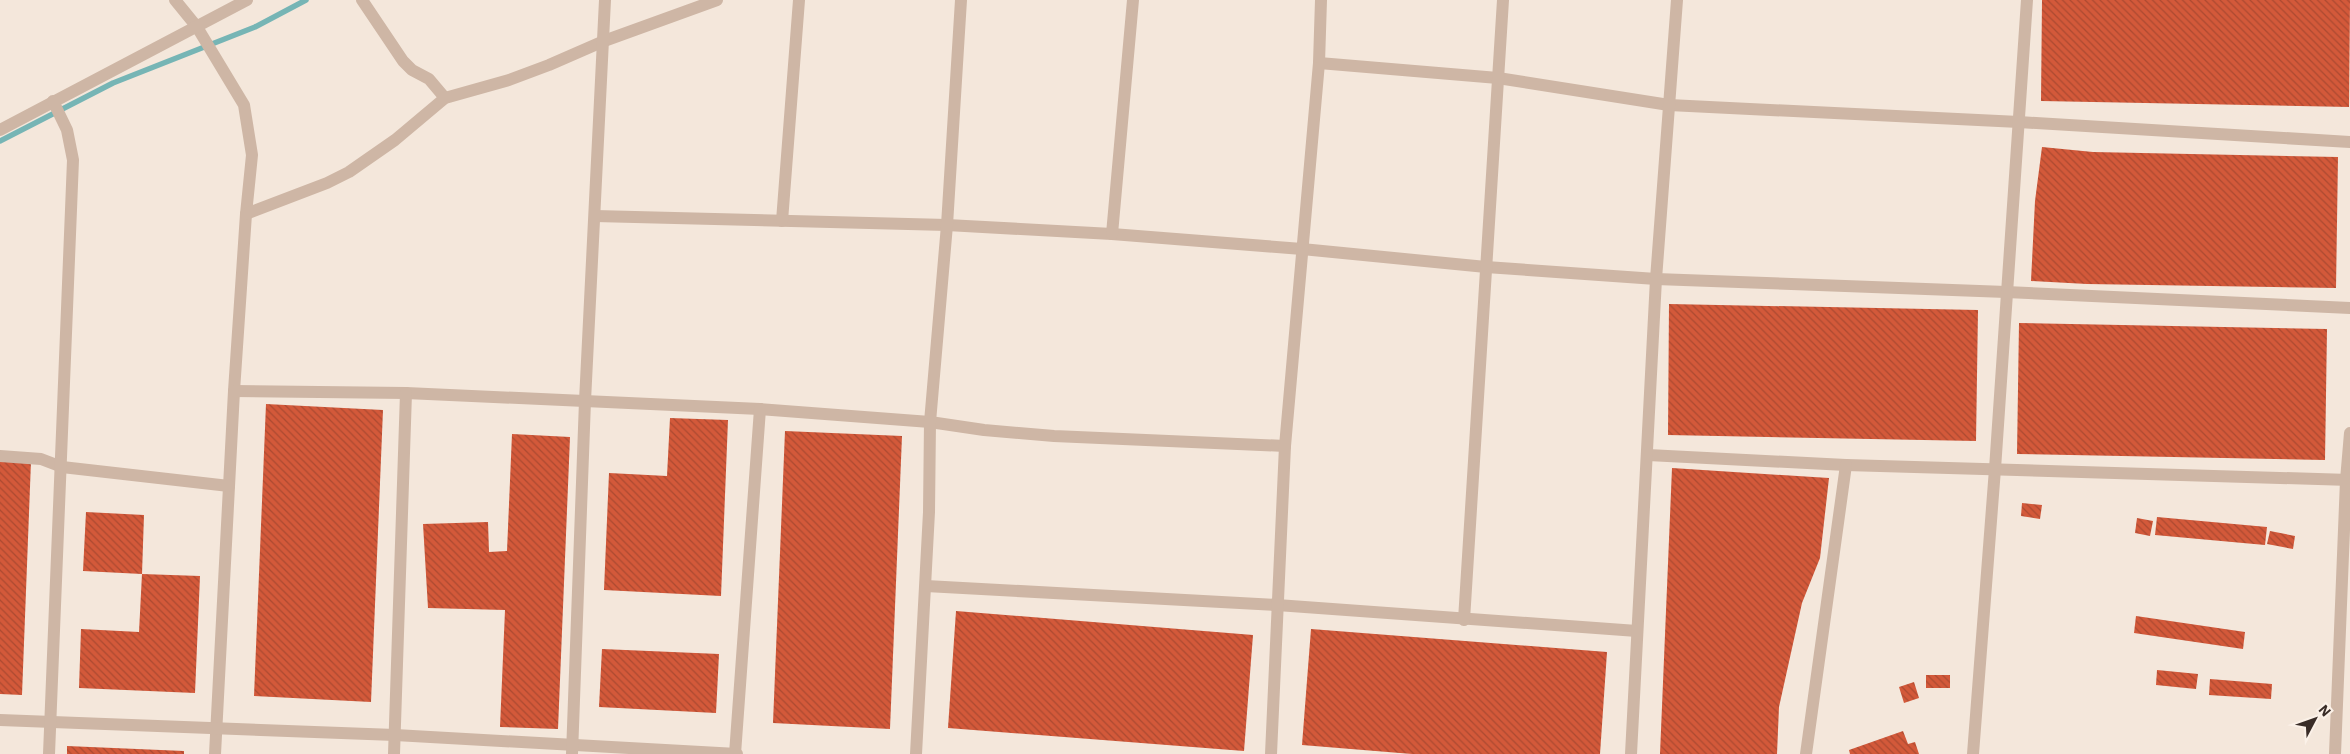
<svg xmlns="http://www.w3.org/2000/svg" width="2350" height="754" viewBox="0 0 2350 754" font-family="'IBM Plex Sans',sans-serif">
	<defs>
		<pattern id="building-back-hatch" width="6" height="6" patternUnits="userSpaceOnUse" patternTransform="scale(1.25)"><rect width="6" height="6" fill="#d3593a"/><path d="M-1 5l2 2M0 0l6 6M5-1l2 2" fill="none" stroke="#ac4a31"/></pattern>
	</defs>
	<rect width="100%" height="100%" fill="#f4e7db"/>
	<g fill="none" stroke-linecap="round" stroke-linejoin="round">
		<polyline stroke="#76b5b5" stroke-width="5.5" points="0,141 113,83 255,27 306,0"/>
	</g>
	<g fill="url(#building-back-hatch)">
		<polygon points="2042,0 2350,0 2349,107 2041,101"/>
		<polygon points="2042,147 2093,152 2338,157 2336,288 2087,284 2031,281 2035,201"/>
		<polygon points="1669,304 1978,310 1976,441 1668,435"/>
		<polygon points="2019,323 2327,329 2325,460 2017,454"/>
		<polygon points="266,404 383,410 371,702 254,696"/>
		<polygon points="670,418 728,420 721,596 604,590 609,473 667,476"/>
		<polygon points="785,431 902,436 890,729 773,723"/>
		<polygon points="512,434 570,437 558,729 500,727 505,610 428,608 423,524 488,522 489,552 507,551"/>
		<polygon points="0,459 31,461 22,695 0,694"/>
		<polygon points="1672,468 1829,478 1820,558 1802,603 1779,707 1777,754 1660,754"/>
		<polygon points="2022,503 2042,505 2040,519 2021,516"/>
		<polygon points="86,512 144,515 142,574 83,571"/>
		<polygon points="2157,517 2267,527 2265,545 2155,535"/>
		<polygon points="2137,518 2153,521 2150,536 2135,533"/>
		<polygon points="2270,531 2295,536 2293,549 2267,544"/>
		<polygon points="142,574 200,576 195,693 79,688 81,629 139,632"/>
		<polygon points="956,611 1253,635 1244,751 948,728"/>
		<polygon points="2136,616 2245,632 2243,649 2134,633"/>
		<polygon points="1311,629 1607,652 1600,754 1412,754 1302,745"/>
		<polygon points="602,649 719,654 716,713 599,707"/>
		<polygon points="2157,670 2198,674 2196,689 2156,685"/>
		<rect x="1926" y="675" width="24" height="13"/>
		<polygon points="2210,679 2272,684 2271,699 2209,695"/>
		<polygon points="1914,682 1919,698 1904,703 1899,687"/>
		<polygon points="1903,731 1908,744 1915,742 1919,754 1850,754 1849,750"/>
		<polygon points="67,746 184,751 184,754 67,754"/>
	</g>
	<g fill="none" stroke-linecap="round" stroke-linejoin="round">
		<g stroke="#ceb6a5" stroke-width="12">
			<polyline points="175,0 197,27 244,105 252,155 246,214 234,391 215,754"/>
			<polyline points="362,0 403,61 412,70 429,79 445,98"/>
			<polyline points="1319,63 1498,78 1669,105 2019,122 2350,142"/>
			<polyline points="0,130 247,0"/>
			<polyline points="246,214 327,183 349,172 395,140 445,98 509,80 549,65 604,41 717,0"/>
			<polyline points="595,216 947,225 1112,234 1302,249 1486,267 1656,279 2006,292 2350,308"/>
			<polyline points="782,221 799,0"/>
			<polyline points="1112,234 1133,0"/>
			<polyline points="234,391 406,393 760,409 930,422 984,430 1054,436 1285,446"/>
			<polyline points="1648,455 1846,465 2350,480"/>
			<polyline points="0,456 41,459 62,467 229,486"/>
			<polyline points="926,586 1277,605 1637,631"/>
			<polyline points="1464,620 1503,0"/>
			<polyline points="0,720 395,735 737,754"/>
			<polyline points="49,754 73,160 67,130 53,101"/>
			<polyline points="394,754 406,393"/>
			<polyline points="572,754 585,401 605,0"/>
			<polyline points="735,754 760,409"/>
			<polyline points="916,754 929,512 930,422 947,225 961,0"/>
			<polyline points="1271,754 1285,446 1319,63 1321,0"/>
			<polyline points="1631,754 1656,279 1677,0"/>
			<polyline points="1806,754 1846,465"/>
			<polyline points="1973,754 1995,469 2027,0"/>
			<polyline points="2335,754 2346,480 2350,433"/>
		</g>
	</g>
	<g transform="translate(2315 719) rotate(49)" stroke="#fbf1e8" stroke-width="4" paint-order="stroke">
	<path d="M0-4L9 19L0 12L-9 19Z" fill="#392c27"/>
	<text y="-8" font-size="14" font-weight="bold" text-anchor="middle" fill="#392c27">N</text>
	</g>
</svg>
